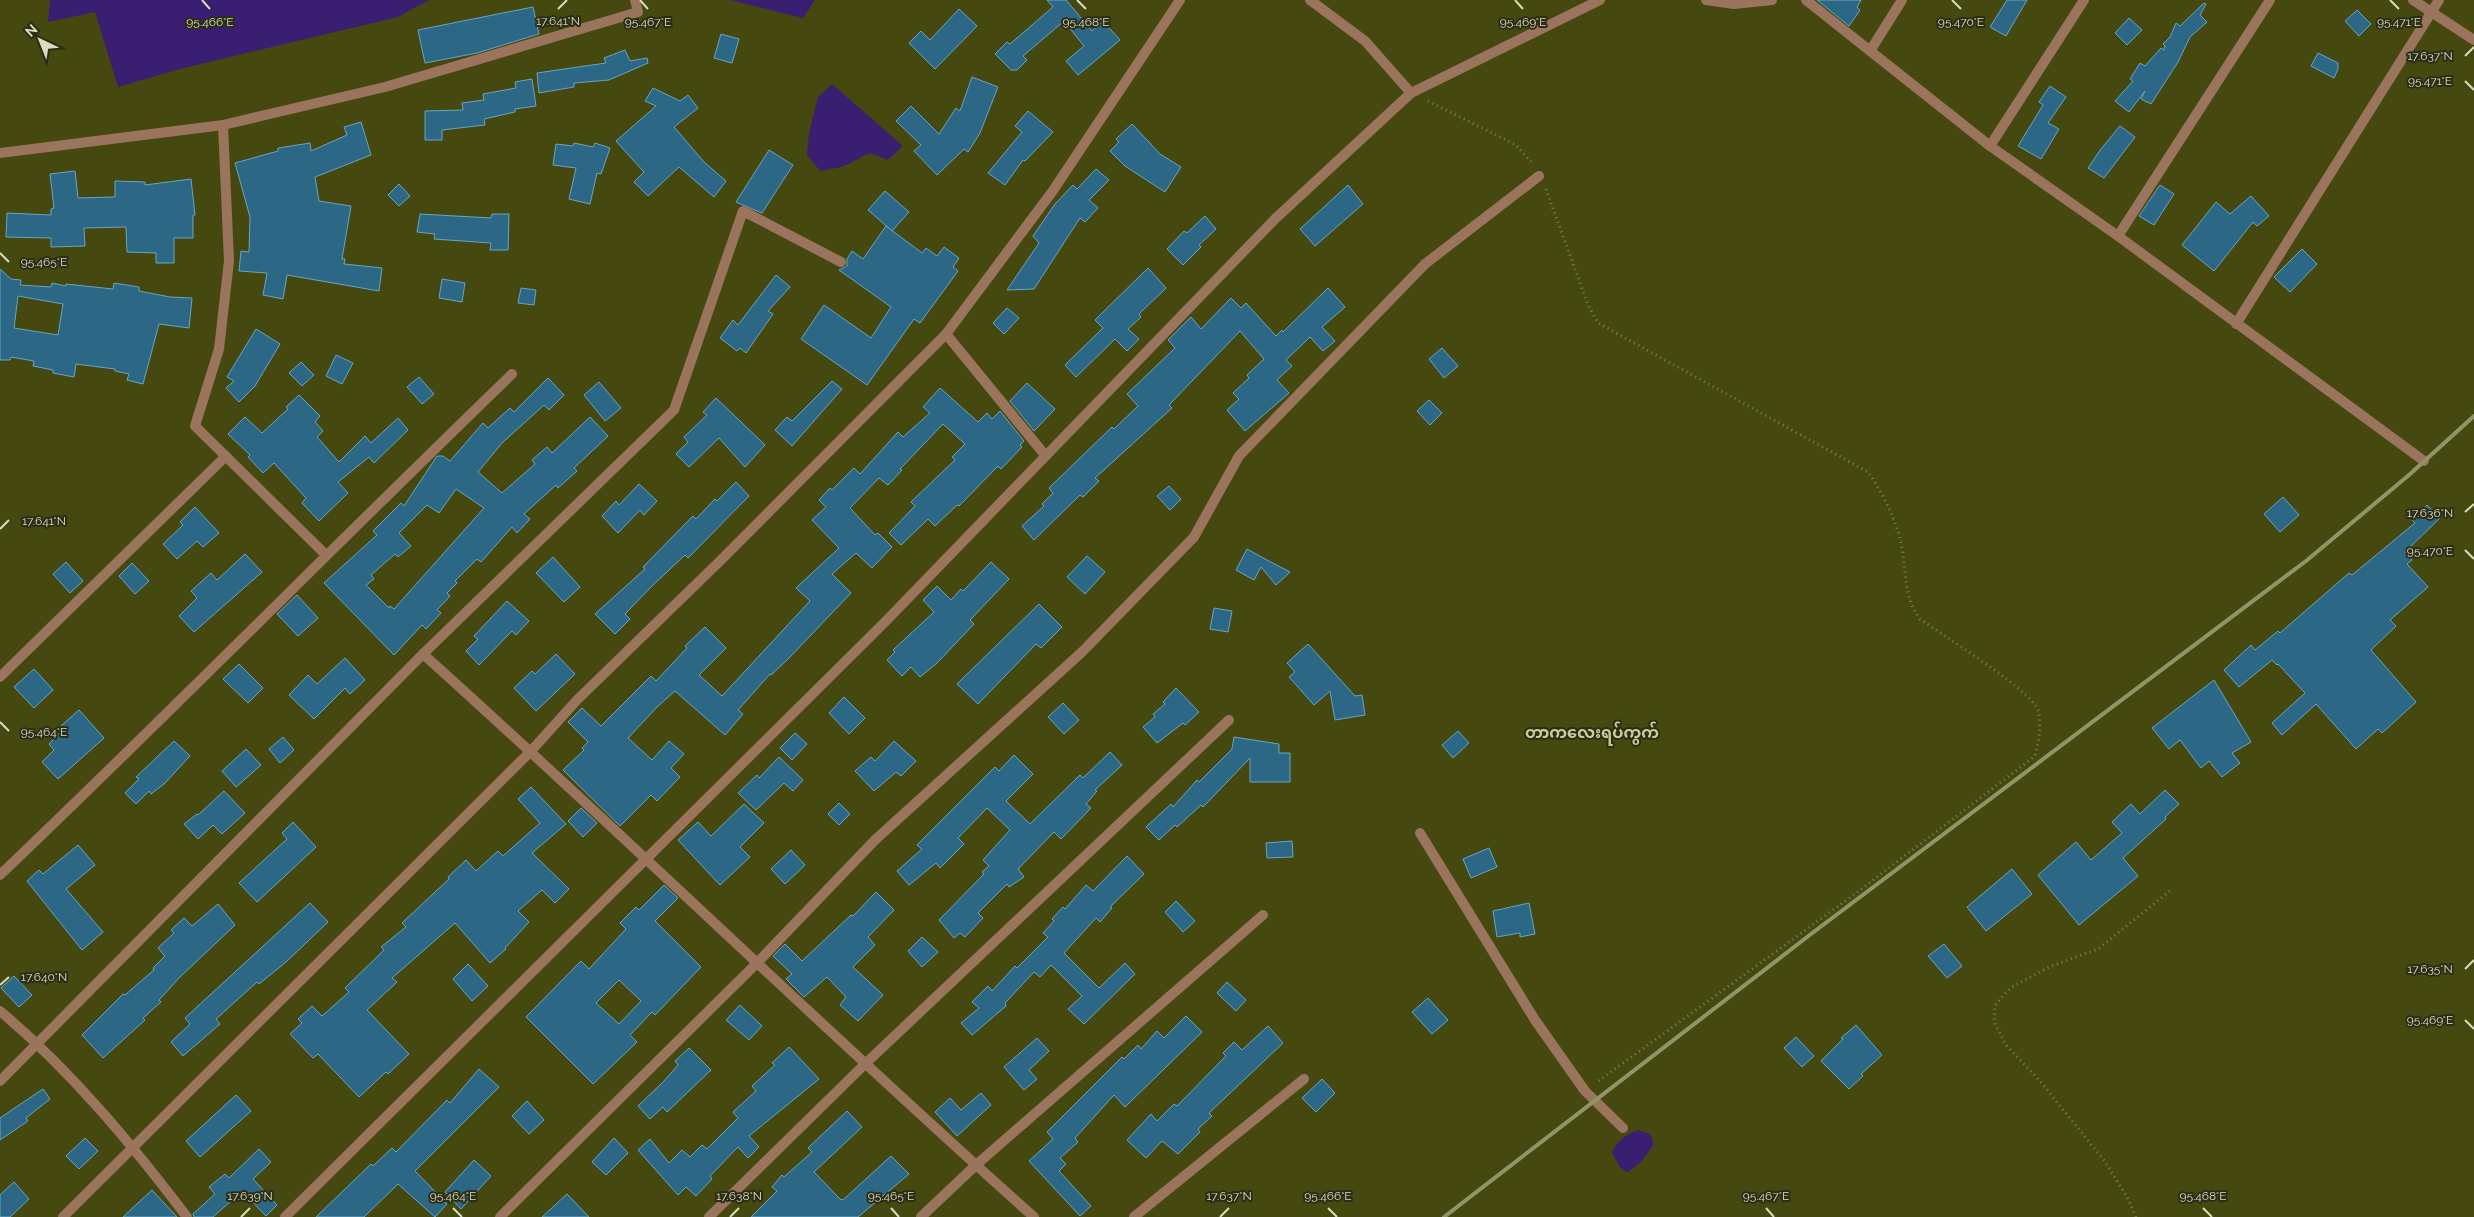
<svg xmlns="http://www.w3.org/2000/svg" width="2474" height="1217" viewBox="0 0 2474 1217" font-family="Raleway,'Noto Sans Myanmar',sans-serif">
	<rect width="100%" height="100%" fill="#46490f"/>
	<g fill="#3a1e71">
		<polygon points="50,0 429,0 398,17 180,69 118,87 95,12 48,22"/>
		<polygon points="730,0 815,0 803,18"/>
		<polygon points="832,84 903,146 888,160 870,153 842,167 820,171 807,155 809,133 818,97"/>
		<path d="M1639,1130L1650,1134L1654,1144L1641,1162L1628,1172C1619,1170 1616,1160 1612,1152C1619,1139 1625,1135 1639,1130Z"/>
	</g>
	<g fill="#2c6885" stroke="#69a5c4" fill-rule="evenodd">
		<polygon points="1047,0 1066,0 1092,31 1103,21 1120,40 1078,75 1066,61 1084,46 1064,21 1023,56 1027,60 1017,70 1011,70 995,54 1007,42 1010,44 1053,7"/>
		<polygon points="1817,0 1861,0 1857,7 1860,10 1849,26"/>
		<polygon points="2007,0 2027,0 2006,36 1990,27"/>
		<polygon points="2204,3 2206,4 2200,15 2207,22 2190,37 2178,62 2151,104 2141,99 2145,91 2129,112 2115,101 2133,81 2130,79 2140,63 2145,66 2161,48 2164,50 2165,46 2163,44 2170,37 2176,23 2180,26"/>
		<polygon points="533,7 539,34 477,53 425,63 418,30"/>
		<polygon points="959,9 977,26 935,69 909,43 921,31 930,40"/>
		<polygon points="2357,10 2371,24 2359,36 2345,21"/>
		<polygon points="2129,18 2142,30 2127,45 2115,33"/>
		<polygon points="721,34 739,39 732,63 714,58"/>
		<polygon points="625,50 630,61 647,58 648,63 609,80 574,83 574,87 539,93 537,73 606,63 604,58"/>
		<polygon points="2318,53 2338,63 2338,69 2334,78 2311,66"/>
		<polygon points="972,77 998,87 980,133 968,152 964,149 937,175 914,151 921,145 896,121 911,106 939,134 956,108 960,111"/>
		<polygon points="532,79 536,106 515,109 515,112 484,119 485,125 442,130 442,140 425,140 425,111 463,110 462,103 484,100 483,94 516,88 515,82"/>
		<polygon points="2050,86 2066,97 2048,123 2059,129 2041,159 2018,146 2043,105 2039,102"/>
		<polygon points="653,88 680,101 688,95 698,108 674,127 704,162 726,181 714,197 679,167 648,196 634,182 644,172 616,141 656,106 645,101"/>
		<polygon points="1028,111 1053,132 1025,161 1023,160 1005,185 988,173 1022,132 1015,126"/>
		<polygon points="361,122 371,155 315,177 319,201 351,206 342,259 345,259 344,264 382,268 379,291 287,275 283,299 263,295 267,273 239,271 241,251 249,252 250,217 235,163 278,151 278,148 310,143 311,151 347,135 344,127"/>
		<polygon points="1132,124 1160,154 1181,167 1165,192 1125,166 1110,151 1119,142 1116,139"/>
		<polygon points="2120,126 2135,137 2104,178 2088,168 2101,149"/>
		<polygon points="574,143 593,147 595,143 610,148 601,174 597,173 590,204 569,199 576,168 553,165 556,144 573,146"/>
		<polygon points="769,150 793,165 762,213 736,202"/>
		<polygon points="1096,169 1109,180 1089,200 1098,208 1085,222 1080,218 1034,289 1007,290 1039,243 1033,236 1055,204 1073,185 1077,189"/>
		<polygon points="75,171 78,198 115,197 115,181 145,182 145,185 191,179 195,215 193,215 193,238 174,238 174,263 156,263 156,253 127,252 126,227 84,228 85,246 51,247 51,238 6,237 7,213 51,215 51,209 54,208 50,174"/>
		<polygon points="399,184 410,196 399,206 388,195"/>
		<polygon points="1348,185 1363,204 1315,246 1300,229"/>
		<polygon points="2160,185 2174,194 2154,225 2139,216"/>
		<polygon points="885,191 909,212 892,231 868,210"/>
		<polygon points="2251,196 2269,216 2257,226 2253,222 2214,271 2182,245 2216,202 2230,214"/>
		<polygon points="420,214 491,218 492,214 509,214 508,250 490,250 491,243 434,239 435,234 417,232"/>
		<polygon points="1205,216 1216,229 1199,245 1201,247 1183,265 1167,249 1184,231 1187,233"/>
		<polygon points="886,226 922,253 926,248 937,256 944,247 959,258 953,267 958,271 920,323 914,319 867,385 801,339 824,305 871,338 891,307 839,270 847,266 847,259 852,251 863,259"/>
		<polygon points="2302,249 2317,264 2290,292 2274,277"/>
		<polygon points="1148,268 1166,288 1139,314 1141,317 1128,329 1139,339 1127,351 1115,339 1076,377 1065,365 1103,328 1095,320"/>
		<path d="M0,269L11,279L21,280L20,285L51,287L52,283L66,286V284L113,289L114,283L139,287V291L170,297L192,298L189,328L159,324L143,384L127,380L129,374L115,371V369L76,364L74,377L53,373V370L33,366L34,361L11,357L10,360H0ZM18,296L63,304L58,335L14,328Z"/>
		<polygon points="776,275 790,287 768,311 773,314 746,353 740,348 737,351 720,338 733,320 738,325"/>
		<polygon points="442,279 465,283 462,302 439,298"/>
		<polygon points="521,288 536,290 534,305 518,303"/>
		<polygon points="1328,288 1345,307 1322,327 1335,341 1323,351 1310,337 1286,360 1292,366 1277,380 1289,393 1245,431 1227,410 1239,399 1233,393 1249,378 1247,375 1264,359 1240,331 1169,405 1172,408 1095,478 1099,481 1083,497 1080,495 1034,540 1022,526 1044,506 1042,504 1053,493 1049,488 1112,427 1114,429 1138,406 1127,394 1175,348 1168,340 1191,317 1201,329 1231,298 1241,308 1246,303 1276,336 1282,330 1283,332"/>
		<polygon points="1007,308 1019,318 1004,334 993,323"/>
		<polygon points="256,329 280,344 255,386 239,402 226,388 234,381 227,377"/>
		<polygon points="1442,348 1458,366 1444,378 1429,359"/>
		<polygon points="336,355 353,363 342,384 326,376"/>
		<polygon points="301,362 314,375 302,386 289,373"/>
		<polygon points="419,377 434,394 422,404 407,387"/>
		<path d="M548,378L564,395L549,410L544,405L502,443L478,472L502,493L535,464L532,460L547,447L552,453L590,417L608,436L574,468L577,471L558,488L556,485L524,514L530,519L517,533L512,527L481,562L477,559L455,581L457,583L447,593L450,596L437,610L441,613L426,629L422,625L394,655L324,583L377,535L373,531L401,503L404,506L437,456H443L450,461L483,423L488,428L510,408L514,412ZM456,489L484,508L394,609L390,606L389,608L366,585L374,579L371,575L395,554L398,557L411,546L399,533L427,505L439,513Z"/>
		<polygon points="832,381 842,389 792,446 775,430 787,417 792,421"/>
		<polygon points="599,382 621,408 605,421 584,395"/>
		<polygon points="1027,383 1055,409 1034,431 1010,401"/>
		<polygon points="940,388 978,422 987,413 992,419 1000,411 1024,441 1020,445 1022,447 1001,469 998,466 959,506 957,505 935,526 928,519 901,545 889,533 915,506 911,502 955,460 952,457 965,444 943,424 900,469 902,470 888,485 879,478 850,508 875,535 878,533 892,547 872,568 856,553 832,574 851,593 790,657 771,675 770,674 738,710 743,714 725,735 675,691 658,706 628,738 652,760 669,741 684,754 671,768 680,777 657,801 651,795 620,826 563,770 584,750 582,748 588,742 568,722 582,708 601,726 651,676 656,681 687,648 685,646 705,627 726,648 699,675 722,696 810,601 796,588 839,548 812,520 826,507 819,500 830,488 832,490 854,468 860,474 898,432 903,437 930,413 923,407"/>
		<polygon points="299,395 320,416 315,422 323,431 317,437 339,462 365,436 371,443 398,418 408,430 374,463 369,457 338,482 348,493 319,521 302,503 306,498 274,463 263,473 248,457 250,455 228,434 245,417 262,433 288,409 286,407"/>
		<polygon points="716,398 765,445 745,467 719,438 689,467 676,454 688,442 684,437 707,415 703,412"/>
		<polygon points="1429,400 1442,413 1430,425 1417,411"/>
		<polygon points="736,482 749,496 688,558 685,555 652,586 625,614 630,619 615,634 595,614 645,569 643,567 693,516 696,519 715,499 717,501"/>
		<polygon points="639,484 657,501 644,515 640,510 618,533 602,516 616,501 619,505"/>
		<polygon points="1169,486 1181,499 1170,510 1157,496"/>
		<polygon points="2283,497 2299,515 2280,532 2264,514"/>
		<polygon points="2427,505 2440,518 2405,552 2412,560 2407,564 2428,587 2390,620 2396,626 2371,650 2416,702 2382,733 2378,729 2356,749 2316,704 2282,735 2272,723 2305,693 2278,664 2277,665 2272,660 2239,687 2224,670 2251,645 2255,650 2278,631 2280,633 2349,573 2352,575 2415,523 2412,520"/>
		<polygon points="195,507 219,533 203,547 197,541 177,559 163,544 183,525 180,522"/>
		<polygon points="1247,549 1265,559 1290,572 1276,585 1261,567 1254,580 1236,570"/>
		<polygon points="245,554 262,572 194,632 179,616 197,598 191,591 211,573 217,580"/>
		<polygon points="1087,556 1105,572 1085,594 1067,577"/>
		<polygon points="553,557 580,587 564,602 536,573"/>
		<polygon points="66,562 83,581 70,593 53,574"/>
		<polygon points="991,562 1009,579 970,620 974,624 937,663 920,677 911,667 902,676 887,660 895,652 893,650 934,612 923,600 937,586 951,600 961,589 963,591"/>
		<polygon points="132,563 149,581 135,594 119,576"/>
		<polygon points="297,595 318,618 298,636 277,614"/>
		<polygon points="507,601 529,621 516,635 512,631 479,665 466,651 478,639 474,636"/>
		<polygon points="1039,604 1062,627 1041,648 1036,644 978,704 957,684"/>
		<polygon points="1214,608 1232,611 1228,632 1210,629"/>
		<polygon points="1308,644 1355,696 1362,695 1365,715 1335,720 1330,691 1314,705 1289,677 1295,672 1287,663"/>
		<polygon points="556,654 575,674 536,711 514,688 532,671 535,674"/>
		<polygon points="345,658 365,680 350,694 345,688 314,719 289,695 308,675 317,684"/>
		<polygon points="239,664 263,688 248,703 223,679"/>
		<polygon points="34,669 53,690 34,708 14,687"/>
		<polygon points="2214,680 2251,742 2232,753 2240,763 2222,777 2209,761 2201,768 2180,740 2169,749 2152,728"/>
		<polygon points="1176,688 1199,712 1185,725 1183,723 1157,743 1143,727 1155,717 1153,714 1165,704 1163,702"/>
		<polygon points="844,697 865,718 849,734 829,713"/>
		<polygon points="1063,703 1079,720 1064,734 1048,717"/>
		<polygon points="79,710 104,738 58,779 42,762 54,750 49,744 64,729 61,726"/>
		<polygon points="1458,731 1469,743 1453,758 1442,745"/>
		<polygon points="795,733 807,744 792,760 780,748"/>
		<polygon points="283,737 294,750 280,763 269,749"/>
		<polygon points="1234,737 1279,744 1279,753 1290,753 1290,782 1250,782 1250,758 1203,807 1201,805 1177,827 1175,825 1159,840 1146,827 1171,804 1173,807 1197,780 1199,782 1232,749"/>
		<polygon points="174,741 190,756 164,784 151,794 149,791 136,804 125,793 139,779 136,777"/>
		<polygon points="894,741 916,761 901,776 896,772 874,791 855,771 871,757 875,761"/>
		<polygon points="246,749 261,765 236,787 222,771"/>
		<polygon points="1110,752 1122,765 1095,790 1097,791 1086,804 1091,808 1061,839 1054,832 1018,869 1024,877 1009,887 1007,884 978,913 983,918 965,937 960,933 954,938 939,920 984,874 982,872 989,866 983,860 1010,830 987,808 958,838 964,844 940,868 936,863 909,885 897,871 922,849 917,845 995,767 999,771 1014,755 1033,774 1006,801 1030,824 1080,775 1083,778"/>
		<polygon points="779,757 803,780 793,791 784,783 756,810 738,793 757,775 759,778"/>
		<polygon points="531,787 566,824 532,853 569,889 555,903 542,890 518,911 529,922 505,948 506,949 490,963 455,923 392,978 397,982 367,1010 409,1054 388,1074 386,1072 359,1097 318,1054 313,1058 290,1034 302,1023 298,1019 312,1006 322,1016 349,992 345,988 384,950 381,947 406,927 402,923 449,879 448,877 466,860 476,871 498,851 503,856 540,823 518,799"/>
		<polygon points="2165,790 2179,804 2165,817 2166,819 2123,858 2138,876 2079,925 2038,875 2076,842 2091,860 2122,833 2112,822 2131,804 2140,814"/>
		<polygon points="224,791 245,813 222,834 213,825 198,839 184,824 197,814 198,815"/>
		<polygon points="839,803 850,814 839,825 828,814"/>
		<polygon points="744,804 764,823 740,847 750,857 720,885 678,840 698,822 711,836"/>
		<polygon points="581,808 597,823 583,837 568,821"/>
		<polygon points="293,822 316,847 257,902 239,883 287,839 282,833"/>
		<polygon points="1292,841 1293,857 1267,858 1266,843"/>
		<polygon points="78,845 95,865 66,889 103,932 82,950 27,881 39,870 43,874"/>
		<polygon points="1489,848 1497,867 1471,878 1463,859"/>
		<polygon points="791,850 805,865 785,884 771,869"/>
		<polygon points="1127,856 1144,874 1110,907 1112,908 1100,922 1096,918 1064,953 1099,988 1125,963 1135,974 1084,1024 1068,1009 1082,996 1051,965 1040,977 1034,972 1005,1003 1006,1006 972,1035 961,1023 979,1008 972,1002 988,986 992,991 1015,966 1017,968 1048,937 1043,933 1054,921 1052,919 1063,907 1065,909 1086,885 1093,891"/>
		<polygon points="2012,869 2032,894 1986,931 1967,907"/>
		<path d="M664,885L678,898L655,921L701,967L655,1015L652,1012L630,1035L637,1042L593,1084L526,1017L581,961L589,969L626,929L620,923L636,907L639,910ZM619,980L641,1001L619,1024L596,1003Z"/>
		<polygon points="876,892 894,910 868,937 875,945 853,967 883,995 858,1021 840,1005 846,997 827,977 804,997 786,979 792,974 773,956 785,944 802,961 851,915 853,916"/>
		<polygon points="1176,901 1195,921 1183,932 1165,912"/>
		<polygon points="310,903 328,922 286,962 259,984 257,982 216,1019 220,1024 183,1056 171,1042 190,1024 185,1018"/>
		<polygon points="1529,903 1535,934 1520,937 1520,933 1497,937 1493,911"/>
		<polygon points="218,904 235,925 179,978 159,1000 161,1002 143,1018 145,1020 103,1058 82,1035 123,994 125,995 154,970 153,968 165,956 158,948 174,933 171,930 184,918 192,926"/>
		<polygon points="922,937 938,952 922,967 908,951"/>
		<polygon points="1944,944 1962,966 1947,978 1928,956"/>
		<polygon points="468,964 488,986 472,1001 453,979"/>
		<polygon points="14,976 32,995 19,1007 1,988"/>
		<polygon points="1227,982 1246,1000 1236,1011 1217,993"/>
		<polygon points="1428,998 1448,1020 1432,1034 1412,1012"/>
		<polygon points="740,1005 762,1026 749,1040 726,1020"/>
		<polygon points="1186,1016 1202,1032 1125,1107 1114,1095 1075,1138 1078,1142 1060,1158 1066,1164 1059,1171 1091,1206 1080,1216 1029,1161 1053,1139 1047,1132 1122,1057 1124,1059 1138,1045 1141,1049 1157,1031 1164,1038"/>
		<polygon points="1856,1025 1882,1055 1861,1074 1863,1076 1849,1089 1821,1061 1843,1039 1841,1038"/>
		<polygon points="1268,1026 1283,1043 1209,1113 1212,1116 1198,1129 1200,1132 1178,1154 1162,1141 1146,1158 1127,1140 1151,1114 1157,1121 1174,1104 1177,1106 1226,1056 1223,1053 1234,1042 1242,1050"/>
		<polygon points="1796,1037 1814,1056 1802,1067 1784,1048"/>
		<polygon points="1037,1038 1049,1051 1029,1070 1037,1079 1024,1090 1004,1067"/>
		<polygon points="789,1047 819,1079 749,1136 759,1147 748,1158 738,1147 710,1176 712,1179 696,1196 686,1187 678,1195 638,1150 650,1139 669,1163 682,1150 690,1157 702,1145 707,1149 738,1118 733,1112 756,1091 752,1086 775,1065 772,1063"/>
		<polygon points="689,1048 711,1070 667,1112 663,1107 650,1119 638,1106 664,1081 678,1065 675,1061"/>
		<polygon points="479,1069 499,1087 415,1171 447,1204 435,1217 398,1184 364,1217 316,1217 371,1164 373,1166 392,1148 396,1152 447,1100 450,1103"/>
		<polygon points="1322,1079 1335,1093 1316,1112 1302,1098"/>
		<polygon points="43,1089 50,1099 26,1118 28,1121 0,1140 0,1118"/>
		<polygon points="981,1093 991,1105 957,1136 935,1112 950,1098 961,1110"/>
		<polygon points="236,1095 251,1111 200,1157 186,1141"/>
		<polygon points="527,1101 544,1120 529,1134 512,1116"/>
		<polygon points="847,1111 862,1127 814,1172 840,1199 843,1200 891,1156 909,1174 858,1217 751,1217 777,1191 772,1187 782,1175 784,1177 812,1152 808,1148"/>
		<polygon points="85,1138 98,1151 79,1169 66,1156"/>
		<polygon points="614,1138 628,1153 606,1175 592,1162"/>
		<polygon points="259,1149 271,1162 253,1179 277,1205 266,1216 242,1191 213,1217 194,1217 193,1214 215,1194 209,1187 225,1174 229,1178"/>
		<polygon points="474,1160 491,1176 461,1209 445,1192"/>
		<polygon points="14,1182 29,1199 10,1217 0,1217 0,1195"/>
		<polygon points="152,1190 177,1217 123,1217"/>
		<polygon points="567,1194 589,1217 542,1217"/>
	</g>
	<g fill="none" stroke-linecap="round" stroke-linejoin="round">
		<g stroke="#7d8051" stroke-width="3" stroke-dasharray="1 4" stroke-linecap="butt">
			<polyline points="1428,101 1516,145 1533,164"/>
			<path d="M1546,189L1588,305L1598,323L1868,472C1881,490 1894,516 1900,538C1907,565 1902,596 1920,619C1941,634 2032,691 2038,710C2042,726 2039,740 2035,756L1855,894L1597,1082"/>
			<polyline points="2136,1217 2128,1199 2106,1163 2040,1081 2006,1045 1994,1022 1995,1005 2010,988 2049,967 2098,949 2171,890"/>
		</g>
		<g stroke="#9b745d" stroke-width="10">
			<polyline points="1310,0 1365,41 1411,93"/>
			<polyline points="1706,0 1734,4 1772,0"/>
			<polyline points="1806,0 1990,146 2118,236 2424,461"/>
			<polyline points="2413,0 2474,40"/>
			<polyline points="1870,51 1902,0"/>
			<polyline points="223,125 229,261 219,349 195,426 326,555"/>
			<polyline points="1990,146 2084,0"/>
			<polyline points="0,153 223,125 385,87 638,12 635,0"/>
			<polyline points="2118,236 2270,0"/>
			<polyline points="2236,324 2439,0"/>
			<polyline points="946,334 1045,455"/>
			<path d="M423,654C629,839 827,1033 1034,1217"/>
			<polyline points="0,677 226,456"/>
			<polyline points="1420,833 1535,1020 1585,1091 1623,1128"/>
			<path d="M0,875C173,710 340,540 512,374"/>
			<path d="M0,1011C71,1071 131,1143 187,1217"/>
			<polyline points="0,1081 423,654 674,410 743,211 841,262"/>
			<polyline points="63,1217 531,751 577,700 721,560 946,334 1052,192 1180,0"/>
			<polyline points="285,1217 885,622 1275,219 1411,93 1600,0"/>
			<polyline points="500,1217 757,963 875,840 1082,652 1194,537 1239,456 1425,264 1539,176"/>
			<polyline points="709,1217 865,1064 1229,720"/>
			<polyline points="921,1217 976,1165 1263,915"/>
			<polyline points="1134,1217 1304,1079"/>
		</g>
		<polyline stroke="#919469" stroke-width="4" points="1444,1217 1811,934 2306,561 2409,475 2474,416"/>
	</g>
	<path fill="none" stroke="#d9dcbf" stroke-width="2" d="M202,0L210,9M640,0L648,9M1077,0L1086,9M1515,0L1523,9M1952,0L1961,9M2390,0L2399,9M558,9L567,0M2465,56L2474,47M2465,81L2474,90M0,253L9,262M2465,512L2474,504M0,529L9,520M2465,550L2474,559M0,722L9,731M2465,969L2474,960M0,985L9,977M2465,1020L2474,1029M453,1208L462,1217M891,1208L899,1217M1328,1208L1337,1217M1766,1208L1774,1217M2203,1208L2212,1217M241,1217L250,1208M730,1217L739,1208M1220,1217L1229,1208"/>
	<g text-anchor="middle" stroke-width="4" stroke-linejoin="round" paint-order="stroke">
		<g font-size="16" font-weight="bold" fill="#c7cd93" stroke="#2b2d16">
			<text x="1592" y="738">တာကလေးရပ်ကွက်</text>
		</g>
	</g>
	<g font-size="12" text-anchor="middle" fill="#d9dcbf" stroke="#2b2d16" stroke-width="4" stroke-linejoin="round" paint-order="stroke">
		<text x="558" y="25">17.641°N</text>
		<text x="210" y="26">95.466°E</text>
		<text x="648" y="26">95.467°E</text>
		<text x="1086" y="26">95.468°E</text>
		<text x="1523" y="26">95.469°E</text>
		<text x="2399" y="26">95.471°E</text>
		<text x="1961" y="26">95.470°E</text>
		<text x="2430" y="60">17.637°N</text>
		<text x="2430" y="85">95.471°E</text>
		<text x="44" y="266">95.465°E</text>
		<text x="2430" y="517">17.636°N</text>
		<text x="44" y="525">17.641°N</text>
		<text x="2430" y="555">95.470°E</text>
		<text x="44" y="736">95.464°E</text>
		<text x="2430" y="973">17.635°N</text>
		<text x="44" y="981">17.640°N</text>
		<text x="2430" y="1024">95.469°E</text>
		<text x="453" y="1200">95.464°E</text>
		<text x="891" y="1200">95.465°E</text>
		<text x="1328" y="1200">95.466°E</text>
		<text x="1766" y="1200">95.467°E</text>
		<text x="2203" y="1200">95.468°E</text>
		<text x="250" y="1200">17.639°N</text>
		<text x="739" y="1200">17.638°N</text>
		<text x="1229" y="1200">17.637°N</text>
	</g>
	<g transform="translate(40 40) rotate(317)" stroke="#2b2d16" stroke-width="4" paint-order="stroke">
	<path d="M0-4L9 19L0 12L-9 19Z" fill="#d9dcbf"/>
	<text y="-8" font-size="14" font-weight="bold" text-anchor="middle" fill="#d9dcbf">N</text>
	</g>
</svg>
